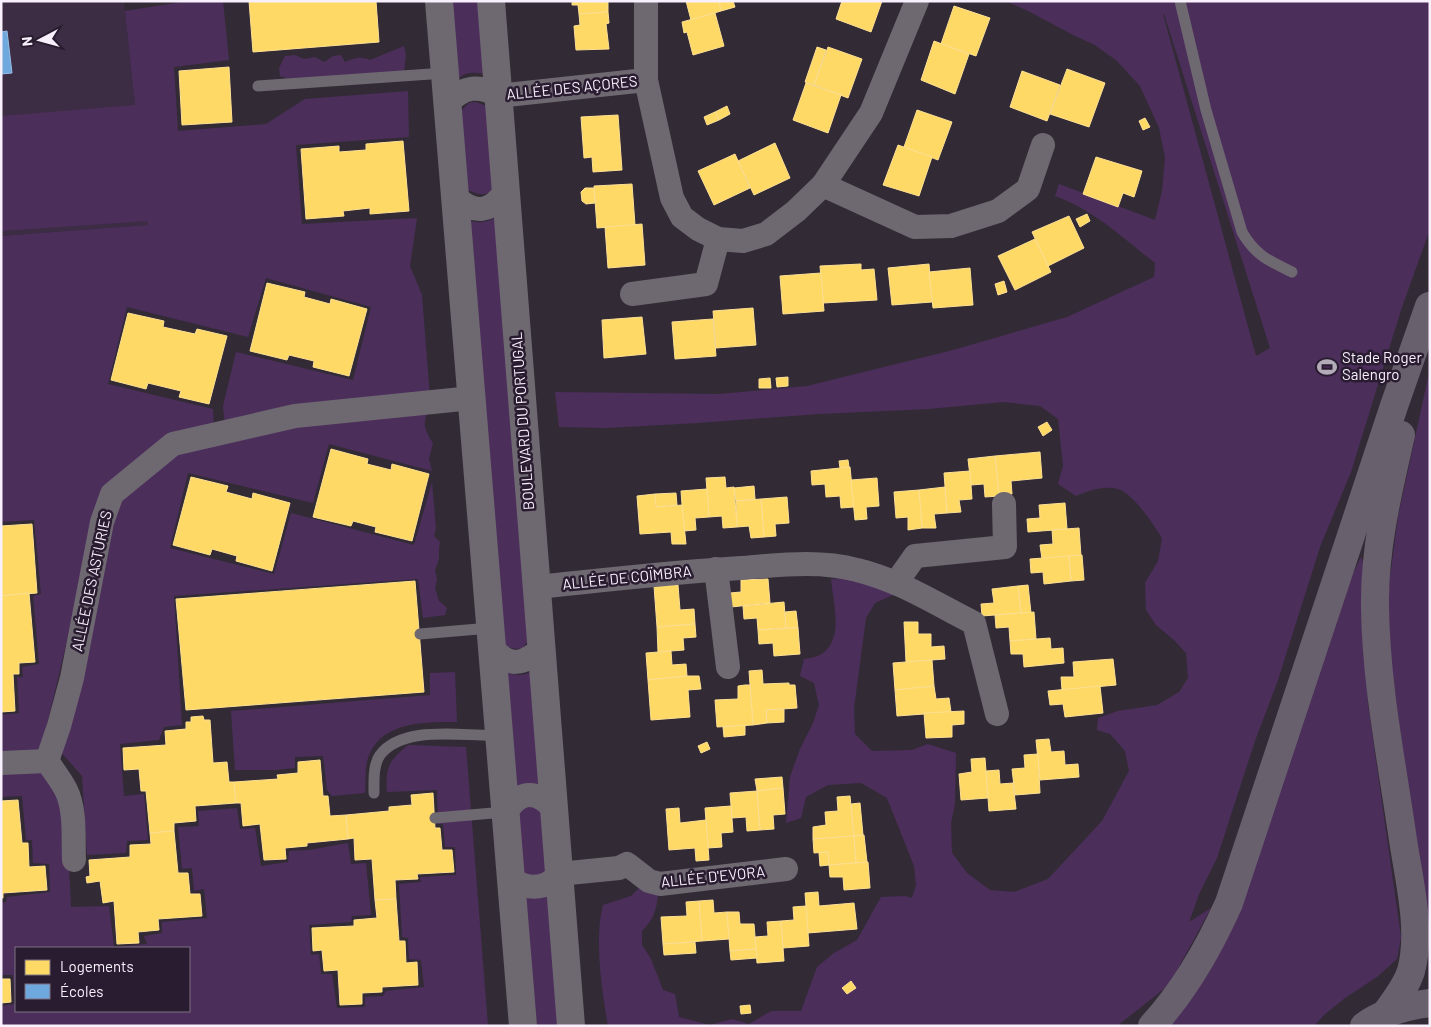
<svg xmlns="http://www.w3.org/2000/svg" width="1431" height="1027" viewBox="0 0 1431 1027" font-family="Barlow,sans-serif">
	<rect width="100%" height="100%" fill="#322b36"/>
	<polygon fill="#3c2d45" points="1,1 124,1 148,225 1,236"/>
	<g fill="#4c2e5b" fill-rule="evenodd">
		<polygon points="188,1 223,1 229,60 174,67 178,131 266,124 305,99 408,91 409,137 296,145 302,224 417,218 410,266 422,295 430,398 225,427 223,406 236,352 353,380 371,307 266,278 248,337 127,307 108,384 213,409 214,428 173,438 104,485 40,754 1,757 1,715 19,713 17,677 23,677 22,667 39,664 33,596 41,594 34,520 1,522 1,236 148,225 147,221 1,231 1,116 135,105 125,11"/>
		<path d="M449,1H483L489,75C477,72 463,70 456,82Z"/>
		<path d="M1006,1H1430V229L1401,310L1351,472L1320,547L1278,680L1255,741L1217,858L1200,892L1189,922L1211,908L1169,985L1117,1026H608C602,991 594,939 603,905L631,896L641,886L658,894C657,910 653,920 642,931V945L651,959L663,990L675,994L679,1017L710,1025L732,1019L749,1024L771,1011H801L817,967L834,953L857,940L881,897L905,896L912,898L916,885L914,866L887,798L861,783L828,785L806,797L801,818L786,823L790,777L800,749L813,723L819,705L814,683L800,676L804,659C810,658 818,657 823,653C844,638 833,602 831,579L868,578L895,594L875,603L866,618L854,708L855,734L872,751L912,750L928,744L956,753L955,804L951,823L952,853L967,873L990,890L1014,892L1048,879L1102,821L1129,771L1125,751L1110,734L1097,730L1098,718L1118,711L1157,705L1179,692L1188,678L1186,653L1175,641L1156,625L1146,610L1145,583L1158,561L1162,538C1153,524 1134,494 1118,489C1104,485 1087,491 1076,496L1058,484L1063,466L1058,419L1040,406L1003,402L929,409L819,414L698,423L606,428L559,427L555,392L719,394L807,386L953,350L1067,317L1154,277L1155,263C1123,238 1094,210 1055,196L1059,184L1155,220L1162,191L1165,157L1159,128L1140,86L1116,60L1093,44L1075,36L1030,12ZM1164,14L1270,348L1256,356L1163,14Z"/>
		<path d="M404,46L406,56L404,71L291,80L280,76L279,68L285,56L295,55L304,59L315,57L324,62L333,56L341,55L345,62C354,58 361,56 370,60Z"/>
		<path d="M476,102L489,107L497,184C488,197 482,196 468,190L458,114L469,103Z"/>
		<path d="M499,215L529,639L523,648C512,650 508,648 500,641L465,220C478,223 487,224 499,215Z"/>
		<polygon points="1430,368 1430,951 1392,670 1387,600 1398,517"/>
		<path d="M429,409C422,424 424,429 433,443L429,459L432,471L329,444L313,503L188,473L170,548L274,574L291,513L414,545L432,482L436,528L434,536L440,542L439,548V559L435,570L437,579L435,588L439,601L447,608L445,615L423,618L418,579L174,596L182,725L164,727L159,740L120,744L124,796L144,794L148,840L127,841L126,853L87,855L82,776L60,751L118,497L176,449L298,420Z"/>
		<polygon points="1361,557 1368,577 1364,635 1368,704 1401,937 1397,959 1377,977 1345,998 1324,1015 1314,1026 1169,1026 1177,1018 1218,950 1348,584"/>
		<path d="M536,669L548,789L512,792L501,671C515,675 523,678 536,669Z"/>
		<path d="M455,672L457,722C424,722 378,721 367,761C365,771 366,783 365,793L332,796L327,790L323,756L295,757V768L275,770H235L231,711L430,695V673Z"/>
		<path d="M408,745L466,747L488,1026H1V1006L15,1004L13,975H1V903L6,902L7,897L50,892L49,864L33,863L32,840H26L22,796L1,797V770L40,767L66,806L71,907L109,906L114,947L147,944L144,936L162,933V922L207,918L204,889L194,891L192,868L182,869L178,827L199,826L198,811L237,808L240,829L255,828L261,866L288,862L289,851L309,850L348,843L351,864L366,863L371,915L352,916L351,922L309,925L311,955L319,954L321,974H332L337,1008L365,1007V997L383,996L386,991L424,987L421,960L409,959L408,938L402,937L399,884L421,882L420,877L456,875L455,847H445L443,824H438L437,790L387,792C385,767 389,761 408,745ZM16,948H189V1011H16Z"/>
		<polygon points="518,806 543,806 551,865 543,876 525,876 518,868"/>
		<polygon points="555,890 560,1026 537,1026 521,899"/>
	</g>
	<g fill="#ffd966" stroke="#fde093">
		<polygon points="249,1 376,1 379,42 253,52"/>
		<polygon points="572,1 608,2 608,12 579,14 578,5 572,5"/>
		<polygon points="686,1 719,1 721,11 691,20"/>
		<polygon points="719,1 733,1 735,7 721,11"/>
		<polygon points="842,1 882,1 871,32 836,19"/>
		<polygon points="954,6 990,18 976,56 941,44"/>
		<polygon points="608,12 609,23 606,24 609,49 576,50 574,26 580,25 579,14"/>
		<polygon points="715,13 724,46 693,55 687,32 684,33 682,22"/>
		<polygon points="934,41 969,54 955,94 921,80"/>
		<polygon points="817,47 826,50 814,85 805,82"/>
		<polygon points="828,47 862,59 848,98 814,85"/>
		<polygon points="229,67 232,122 182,125 179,71"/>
		<polygon points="1067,69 1105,83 1089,127 1050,114"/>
		<polygon points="1022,71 1060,85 1047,121 1010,107"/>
		<polygon points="806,83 841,95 828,133 793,120"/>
		<polygon points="727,106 730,114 719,120 715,112"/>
		<polygon points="917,110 952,122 938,160 904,147"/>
		<polygon points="715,112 719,120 707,125 704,117"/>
		<polygon points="618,115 622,170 593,172 592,157 584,158 581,117"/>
		<polygon points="1145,118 1150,127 1143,130 1139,121"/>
		<polygon points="403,141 409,211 370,214 370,208 343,211 344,216 306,219 301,149 339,146 339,152 366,150 366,144"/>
		<polygon points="775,143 790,178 754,195 738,161"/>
		<polygon points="898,145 932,157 919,196 883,185"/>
		<polygon points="735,154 750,188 714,205 698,171"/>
		<polygon points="1096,157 1142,171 1134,197 1123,193 1118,207 1083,194"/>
		<polygon points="632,184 635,225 597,228 594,186"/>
		<polygon points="585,188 594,188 595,203 586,204 582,201 581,192"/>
		<polygon points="1087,214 1090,221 1080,227 1076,219"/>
		<polygon points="1069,216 1084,248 1048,266 1032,232"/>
		<polygon points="642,224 645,265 608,268 605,227"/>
		<polygon points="1035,239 1051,272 1015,290 998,256"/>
		<polygon points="861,264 861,270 874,269 877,300 823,303 820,266"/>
		<polygon points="929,264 932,302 892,305 888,268"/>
		<polygon points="970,268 973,305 933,308 929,272"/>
		<polygon points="821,273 824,311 783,314 780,276"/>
		<polygon points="1004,281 1007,292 998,295 995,284"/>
		<polygon points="267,283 305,292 304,297 330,304 331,299 367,309 349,376 313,367 314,361 289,355 287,360 250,351"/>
		<polygon points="753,308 756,345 716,348 713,311"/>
		<polygon points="128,313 164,321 163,327 195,334 197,329 227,336 209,404 179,397 181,391 148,383 146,389 111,380"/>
		<polygon points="642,317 646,354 604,358 602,320"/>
		<polygon points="713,319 716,356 675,359 672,322"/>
		<polygon points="788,377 788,386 777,387 776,378"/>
		<polygon points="770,378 771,388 759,388 759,379"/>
		<polygon points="1047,422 1052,430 1043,436 1038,427"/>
		<polygon points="331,449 368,459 367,464 391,470 392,464 429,474 412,541 375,532 376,527 353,521 351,526 313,517"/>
		<polygon points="1040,452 1042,478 1011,481 1012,494 999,496 995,456"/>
		<polygon points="995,456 999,496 985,497 984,484 971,485 968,459"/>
		<polygon points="848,460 849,467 840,468 839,461"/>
		<polygon points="850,467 854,507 841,508 840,496 826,497 825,484 812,485 811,471"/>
		<polygon points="970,471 972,499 959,500 961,512 947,513 944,473"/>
		<polygon points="191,477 228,486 226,492 252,499 253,493 290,503 272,571 236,561 237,556 212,549 210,555 173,545"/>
		<polygon points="725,477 726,488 734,487 737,527 723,528 722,516 709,517 706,478"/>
		<polygon points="877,478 879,506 866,507 867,519 855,520 851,480"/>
		<polygon points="754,486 755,499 736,501 734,488"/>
		<polygon points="945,487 947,513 934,514 936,528 922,528 919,490"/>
		<polygon points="707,489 709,517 695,518 696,530 684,531 681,491"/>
		<polygon points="919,490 922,528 908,530 908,517 896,518 894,492"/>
		<polygon points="676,493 677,505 656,507 655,494"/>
		<polygon points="655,494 656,507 682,505 686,544 672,544 671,532 640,534 637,496"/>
		<polygon points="787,497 789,523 775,524 776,536 764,537 761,499"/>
		<polygon points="761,499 764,537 751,538 749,526 737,527 736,501"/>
		<polygon points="1065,503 1067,529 1028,532 1027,519 1040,518 1039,505"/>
		<polygon points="32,524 37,593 1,596 1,526"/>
		<polygon points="1079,528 1081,556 1042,559 1040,545 1053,544 1052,530"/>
		<polygon points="1082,555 1084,580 1071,581 1069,556"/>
		<polygon points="1069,556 1071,581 1044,584 1043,572 1031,573 1030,559"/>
		<polygon points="768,579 770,603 731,607 730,593 741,592 741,580"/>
		<polygon points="415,581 424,692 186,710 176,599"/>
		<polygon points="678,585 680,610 694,609 695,624 657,627 654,586"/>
		<polygon points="1028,585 1031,613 1021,613 1018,586"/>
		<polygon points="1018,586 1021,613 982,616 981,604 994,603 992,589"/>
		<polygon points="29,593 35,662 19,663 19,674 13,674 15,711 1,712 1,596"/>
		<polygon points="784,602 786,628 758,630 757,618 744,619 743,606"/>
		<polygon points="796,611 798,628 786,628 785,612"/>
		<polygon points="1034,612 1036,639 1010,641 1009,627 996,628 995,615"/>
		<polygon points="904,622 918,622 918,634 931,634 931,647 944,646 945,659 906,662"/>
		<polygon points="695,624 696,637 683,638 684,650 658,652 657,627"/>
		<polygon points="798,628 800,654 774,656 773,643 759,644 758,630"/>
		<polygon points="1050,638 1051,649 1063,648 1064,663 1024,667 1023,654 1011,654 1010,641"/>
		<polygon points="671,651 672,665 686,664 687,676 648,680 646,653"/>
		<polygon points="1113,659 1116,685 1062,690 1061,677 1074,677 1073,662"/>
		<polygon points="932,660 934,686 895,690 893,663"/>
		<polygon points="762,670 763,684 789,683 789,685 795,685 797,708 766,710 767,723 753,725 749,671"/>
		<polygon points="687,676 699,676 701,689 688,690 690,717 651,720 648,680"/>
		<polygon points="745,685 750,685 753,725 717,727 715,700 738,699 738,686"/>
		<polygon points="934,686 936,699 949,698 951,712 897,716 895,690"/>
		<polygon points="1100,686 1103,713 1065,717 1063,704 1050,705 1048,691"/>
		<polygon points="784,709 784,722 767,723 766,710"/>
		<polygon points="964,711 964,724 952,725 952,737 926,738 924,713"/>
		<polygon points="203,716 204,720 210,720 213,763 227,762 229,782 234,782 236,803 195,806 196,821 174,823 174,831 150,833 146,791 141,791 139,769 124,770 123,748 166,745 165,731 186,729 186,722 191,722 191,717"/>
		<polygon points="745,725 745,735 724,737 723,727"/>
		<polygon points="1049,739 1051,752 1064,751 1065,765 1078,764 1079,777 1040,780 1036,740"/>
		<polygon points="707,742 710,749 701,753 698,746"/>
		<polygon points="1038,754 1040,793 1015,795 1012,769 1025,768 1024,755"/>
		<polygon points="985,758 988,798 961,800 959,774 972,772 971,759"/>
		<polygon points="320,760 323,796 328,796 330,816 346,815 348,839 307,843 307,846 285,848 286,859 264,860 260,824 243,826 241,803 236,803 234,782 278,779 277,775 298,773 298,762"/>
		<polygon points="999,770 1000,784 1013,783 1016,809 989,811 986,771"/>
		<polygon points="782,777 783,788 757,791 755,779"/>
		<polygon points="783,788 785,814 773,815 774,829 760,830 757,791"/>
		<polygon points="757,791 760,830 747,831 746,817 732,818 730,793"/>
		<polygon points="433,793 435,828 440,828 442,850 452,850 454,872 417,874 418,879 395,880 396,899 375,900 372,859 355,860 354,838 348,839 346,815 389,811 389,807 412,805 411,795"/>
		<polygon points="850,796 854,836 813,839 813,827 826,825 825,812 838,811 837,797"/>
		<polygon points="18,800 22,843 28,843 29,867 45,866 47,890 3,893 3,898 1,898 1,801"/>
		<polygon points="860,803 863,835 854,836 851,804"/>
		<polygon points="731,806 733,832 721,833 722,847 708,848 705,808"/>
		<polygon points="679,808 680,823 706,820 709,860 696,861 695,848 669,850 666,809"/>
		<polygon points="174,831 178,873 188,873 190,894 200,894 202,916 158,919 159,930 138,932 139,943 117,944 114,901 103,903 100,881 87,883 86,877 90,876 89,860 130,857 130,845 151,844 150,833"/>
		<polygon points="864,835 867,862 856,863 854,836"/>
		<polygon points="854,836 856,863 829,865 828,852 814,853 813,839"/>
		<polygon points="828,852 829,865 820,866 819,853"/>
		<polygon points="868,862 870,888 844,890 843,877 830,877 829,865"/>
		<polygon points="818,892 819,906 854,903 857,929 808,933 805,893"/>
		<polygon points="396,899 399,941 405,941 406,963 417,962 418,985 382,987 382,992 362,993 362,1004 340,1005 338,970 324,971 322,950 313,951 312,928 354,926 354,920 377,918 375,900"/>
		<polygon points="713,900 714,913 727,912 729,939 702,941 699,901"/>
		<polygon points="699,901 702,941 663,944 661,917 687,916 686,902"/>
		<polygon points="806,906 809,946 783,948 781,921 794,920 793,907"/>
		<polygon points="727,912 739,912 740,924 754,924 756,949 730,951"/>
		<polygon points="781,921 784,961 757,963 755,937 768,936 767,922"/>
		<polygon points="695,942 696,953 664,955 663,944"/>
		<polygon points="756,949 757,958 731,960 730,951"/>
		<polygon points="1,979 10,979 11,1002 1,1003"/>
		<polygon points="851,981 856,988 847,994 842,988"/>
		<polygon points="750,1005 751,1013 741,1014 740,1006"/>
	</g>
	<polygon fill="#6fa8dc" stroke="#98bee6" points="7,31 12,73 1,74 1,32"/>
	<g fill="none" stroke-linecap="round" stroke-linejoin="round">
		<g stroke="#6e6871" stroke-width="11">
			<path d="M1180,1L1206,110L1242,232C1255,255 1269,261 1292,272"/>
			<polyline points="258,86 445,73"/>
			<polyline points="420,634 490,628"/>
			<path d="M374,793C374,781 373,765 380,755C404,724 464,737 499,735"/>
			<polyline points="435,818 505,812"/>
		</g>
		<g stroke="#6e6871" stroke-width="24">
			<polyline points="646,1 646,80 672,198 682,217 698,229 718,239 743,241 766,234 796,211 823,185 871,113 917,1"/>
			<path d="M448,103C463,87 479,84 498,96L646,80"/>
			<polyline points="823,185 915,227 951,226 998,211 1028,189 1043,145"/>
			<path d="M456,198C475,214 490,213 505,192"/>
			<polyline points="632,294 706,284 718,239"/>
			<polyline points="716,569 728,667"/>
			<polyline points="896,583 915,556 1005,547 1004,504"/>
			<path d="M537,587C605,580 673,572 741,568C780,565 819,560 857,570C899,580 936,604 974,623L997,714"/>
			<path d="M492,647C508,668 523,665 541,649"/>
			<path d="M47,761C53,770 61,780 66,790C76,810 73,839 74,860"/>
			<polyline points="1,763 47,761 59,726 72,678 102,522 112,494 173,444 295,416 472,398"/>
			<path d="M506,812C520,790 536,790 553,808"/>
			<path d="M511,879C528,890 546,890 559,874L619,868L627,864L649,881L660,884L786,869"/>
		</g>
		<g stroke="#6e6871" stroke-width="28">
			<polyline points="439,1 523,1026"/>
			<polyline points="491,1 571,1026"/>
		</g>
		<g stroke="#68616d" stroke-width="28">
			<path d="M1386,1013C1395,1000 1406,987 1411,971C1422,931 1409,880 1403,840C1392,763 1376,685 1375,607C1374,549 1388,492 1401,435"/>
			<path d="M1152,1026C1186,989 1209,948 1229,903L1394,406L1429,306"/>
			<path d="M1364,1026C1383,1012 1407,1006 1430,1003"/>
		</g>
	</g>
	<defs>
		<symbol id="stadium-bare" viewBox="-9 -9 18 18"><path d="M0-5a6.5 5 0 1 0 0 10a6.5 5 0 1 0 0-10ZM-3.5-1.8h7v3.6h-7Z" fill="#b3abb7" stroke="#291c30" stroke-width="2.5" paint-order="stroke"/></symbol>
	</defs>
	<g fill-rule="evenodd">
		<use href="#stadium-bare" x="1313" y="353" width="28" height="28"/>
	</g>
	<g text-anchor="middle" stroke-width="5" stroke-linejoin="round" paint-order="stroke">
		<g font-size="15" fill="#f8f0fd" stroke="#291c30">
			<text transform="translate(572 88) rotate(-6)" y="5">ALLÉE DES AÇORES</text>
			<text transform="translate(523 421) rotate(-94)" y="5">BOULEVARD DU PORTUGAL</text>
			<text transform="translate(627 578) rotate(-6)" y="5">ALLÉE DE COÏMBRA</text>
			<text transform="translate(92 581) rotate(-78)" y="5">ALLÉE DES ASTURIES</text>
			<text transform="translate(713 877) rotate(-6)" y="5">ALLÉE D'EVORA</text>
		</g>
		<g font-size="15" fill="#f8f0fd" stroke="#291c30" text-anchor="start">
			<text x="1342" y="363">Stade Roger<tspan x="1342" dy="17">Salengro</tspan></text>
		</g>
	</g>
	<rect width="1431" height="1027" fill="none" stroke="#f8f0fd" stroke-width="5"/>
	<rect x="15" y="947" width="175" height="65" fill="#291c30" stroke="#7c7182"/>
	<rect x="25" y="960" width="25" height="15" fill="#ffd966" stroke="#7c7182"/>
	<text x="60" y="972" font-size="15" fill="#f8f0fd">Logements</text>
	<rect x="25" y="984" width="25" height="15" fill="#6fa8dc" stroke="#7c7182"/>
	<text x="60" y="997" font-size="15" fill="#f8f0fd">Écoles</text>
	<g transform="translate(40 40) rotate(264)" stroke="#291c30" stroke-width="4" paint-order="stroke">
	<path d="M0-4L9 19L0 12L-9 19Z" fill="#f8f0fd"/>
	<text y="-8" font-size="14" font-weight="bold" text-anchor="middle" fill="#f8f0fd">N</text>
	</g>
</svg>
